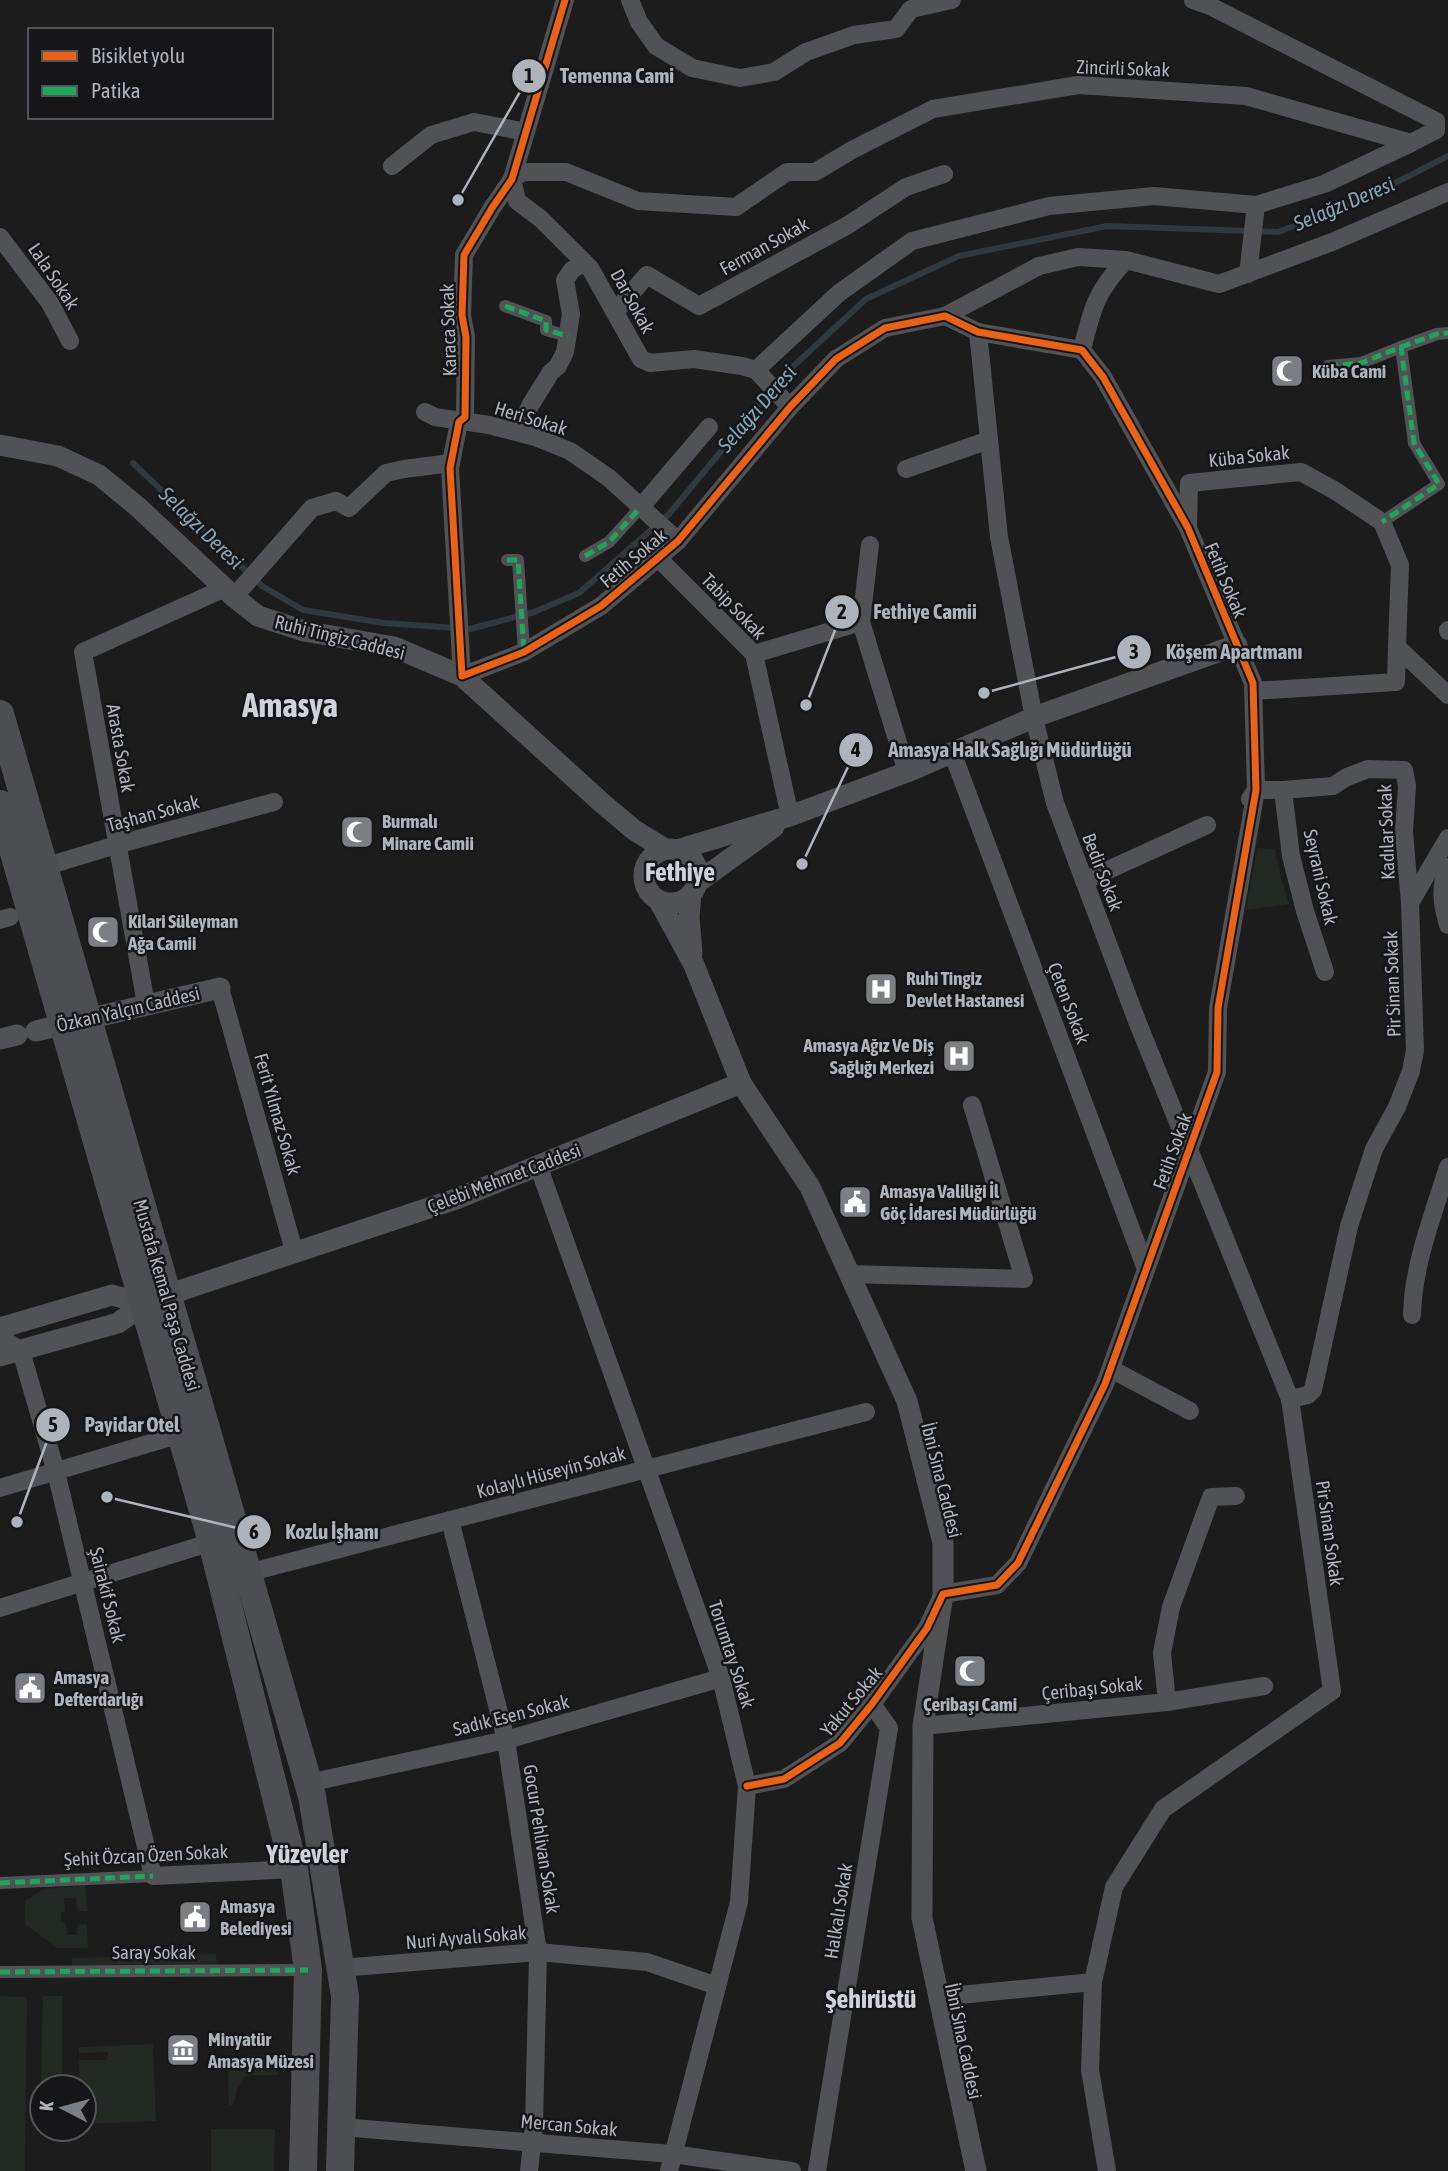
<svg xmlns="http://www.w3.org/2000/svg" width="1448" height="2171" viewBox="0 0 1448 2171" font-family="'Asap Condensed',sans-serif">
	<rect width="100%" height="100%" fill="#1c1c1c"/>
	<g fill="#222922">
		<polygon points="1257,848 1275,849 1281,877 1289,904 1246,910"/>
		<polygon points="85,1885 87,1911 78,1911 76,1898 64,1898 65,1912 61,1913 61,1922 66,1923 67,1935 77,1935 78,1925 87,1924 88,1948 58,1948 25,1924 25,1901 44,1889"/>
		<polygon points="216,1954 217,1967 72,1967 72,1958"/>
		<polygon points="0,1996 27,1997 25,2171 0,2171"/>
		<polygon points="43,1996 62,1996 62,2087 42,2087 42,2129 61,2129 61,2131 40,2131"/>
		<polygon points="153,2044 156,2121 84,2124 84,2087 80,2087 79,2060 107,2060 108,2052 79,2053 79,2047"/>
		<path d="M277,2055L278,2075H253L245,2077L238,2087L233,2105H229L228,2066C241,2052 260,2055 277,2055Z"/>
		<polygon points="211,2129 275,2129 274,2171 211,2171"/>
	</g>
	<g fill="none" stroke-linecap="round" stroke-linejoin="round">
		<polyline stroke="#2f393e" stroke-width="6" points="133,463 262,586 303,610 384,623 470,629 534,612 579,593 669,514 786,373 866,299 959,256 1107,226 1278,232 1360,201 1448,156"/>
		<g stroke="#505255" stroke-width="12">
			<polyline points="505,306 546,321 546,330 568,336"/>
			<polyline points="1401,347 1437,334 1448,333"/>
			<polyline points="1328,366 1361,363 1401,347 1414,443 1439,484 1382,522"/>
			<polyline points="585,556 609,542 640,508"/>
			<polyline points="507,560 518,560 524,652"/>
			<polyline points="0,1883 153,1876"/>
			<polyline points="0,1972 308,1970"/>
		</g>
		<g stroke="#505255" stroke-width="18">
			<polyline points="565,0 512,179 492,208 464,255 462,315 466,337 465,417 459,422 450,468 462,676 524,652 601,606 678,541 790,407 836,359 885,328 945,316 978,332 1082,350 1103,377 1188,528 1253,683 1256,790 1218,1008 1217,1072 1105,1384 1018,1563 997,1585 943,1594 927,1628 872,1704 840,1743 784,1779 747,1786"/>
			<polyline points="630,0 639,22 656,46 692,68 740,78 774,72 806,52 854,35 896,29 911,9 952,0"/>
			<polyline points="392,166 431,135 474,122 526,132"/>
			<polyline points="0,237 50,303 70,341"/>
			<polyline points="1248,274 1256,205"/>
			<polyline points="615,312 647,275 699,306 848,225 906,187 944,174"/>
			<polyline points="945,316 1039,266 1078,257 1126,260 1219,284 1332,242 1448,192"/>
			<polyline points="978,332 999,537 1034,718 1055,803 1137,1021 1290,1399"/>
			<path d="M1082,350C1092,309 1096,291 1126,260"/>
			<polyline points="756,370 839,293 912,241 1049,206 1154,196 1256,205 1324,184 1411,143"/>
			<polyline points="790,407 756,370 742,366 694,359 650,363 641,359 590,268 541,219 517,201 512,179 523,172 566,172 638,201 736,207 787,172 815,172 852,150 933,109 1078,85 1246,96 1411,143 1436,130 1436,121 1210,6 1193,0"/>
			<polyline points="425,412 435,417 489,425 535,437 570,451 609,478 678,541"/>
			<polyline points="518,432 531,404 551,372 558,366 565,352 571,314 565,280 572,270 584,262"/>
			<polyline points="906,469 989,440"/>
			<polyline points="640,508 709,427"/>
			<polyline points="1188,528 1189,483 1301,472 1334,490 1382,522 1400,565 1397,647"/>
			<polyline points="870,545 861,622 907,772"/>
			<polyline points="658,558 754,654 790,816"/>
			<polyline points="234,597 312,508 336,501 349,508 386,473 404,469 451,463"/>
			<polyline points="1448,630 1448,631"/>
			<polyline points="754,654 861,622"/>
			<polyline points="1253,691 1396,682 1397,647 1448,695"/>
			<polyline points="952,752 1146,1269"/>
			<polyline points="1283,790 1291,856 1305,911 1325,972"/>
			<polyline points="1250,799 1256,790 1283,790 1333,786 1347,777 1368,769 1404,770 1407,786 1404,832 1410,903"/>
			<polyline points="44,867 116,845 274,802"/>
			<path d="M1448,867C1439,887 1442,904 1448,925"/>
			<polyline points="1084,881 1207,825"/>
			<polyline points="0,920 10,917"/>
			<polyline points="220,988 294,1251"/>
			<polyline points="146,1004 83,652 225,588"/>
			<polyline points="538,1165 721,1678 747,1786 739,1902 669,2171"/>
			<polyline points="849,1274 1024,1279 972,1105"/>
			<path d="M1412,1315C1413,1265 1433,1215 1448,1167"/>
			<polyline points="0,1337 21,1351 56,1472 153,1876 294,1869"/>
			<polyline points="1111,1369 1190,1411"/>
			<polyline points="0,1488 181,1434"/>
			<polyline points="450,1520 506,1740 538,1952 534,2126 529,2171"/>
			<polyline points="247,1573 866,1412"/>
			<polyline points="0,1608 212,1542"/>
			<polyline points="1167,1702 1162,1653 1171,1607 1211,1497 1236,1496"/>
			<polyline points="923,1726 1167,1702 1264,1686"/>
			<polyline points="308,1783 506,1740 721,1678"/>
			<polyline points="340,1968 538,1952 647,1962 717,1986"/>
			<polyline points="939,1997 1093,1982"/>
			<polyline points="341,2127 672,2154 792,2171"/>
			<polyline points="817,2171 889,1728 872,1704"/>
			<polyline points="1107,2171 1090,2070 1093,1982 1114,1887 1163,1809 1332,1691 1290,1399 1308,1395 1313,1390 1349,1226 1374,1149 1397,1107 1411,1071 1415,1050 1410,903 1448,838"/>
		</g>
		<g stroke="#505255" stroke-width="21">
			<polyline points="0,445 58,456 99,475 138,507 234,597 258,616 304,631 394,647 462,676 602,803 634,830 665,849"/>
			<circle cx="671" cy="876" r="27"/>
			<polyline points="677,850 790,816 907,772 1040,715 1237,645"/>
			<polyline points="698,882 774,827"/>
			<polyline points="691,894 689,917 692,953"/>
			<polyline points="659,901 694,965 741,1083 810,1187 891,1366 907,1401 943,1543 943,1594 923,1726 922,1918 976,2171"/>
			<polyline points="36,1031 220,988"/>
			<polyline points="0,1039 17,1035"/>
			<polyline points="0,1328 112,1295 144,1304"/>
			<polyline points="0,1356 118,1323 144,1304 167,1295 456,1199 741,1083"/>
		</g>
		<g stroke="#4d4e51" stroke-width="28">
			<polyline points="0,714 312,1796 345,1996 340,2171"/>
			<polyline points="0,804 212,1542 294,1869 308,1970 303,2171"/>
		</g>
		<g stroke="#20a55d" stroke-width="5" stroke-dasharray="10 5" stroke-linecap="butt">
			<polyline points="505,306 546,321 546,330 568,336"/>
			<polyline points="1401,347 1437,334 1448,333"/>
			<polyline points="1328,366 1361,363 1401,347 1414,443 1439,484 1382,522"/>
			<polyline points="585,556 609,542 640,508"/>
			<polyline points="507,560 518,560 524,652"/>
			<polyline points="0,1883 153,1876"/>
			<polyline points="0,1972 308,1970"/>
		</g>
		<defs>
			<polyline id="cycleway" points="565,0 512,179 492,208 464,255 462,315 466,337 465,417 459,422 450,468 462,676 524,652 601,606 678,541 790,407 836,359 885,328 945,316 978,332 1082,350 1103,377 1188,528 1253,683 1256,790 1218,1008 1217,1072 1105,1384 1018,1563 997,1585 943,1594 927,1628 872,1704 840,1743 784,1779 747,1786"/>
		</defs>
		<use href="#cycleway" stroke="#161618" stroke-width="11"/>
		<use href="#cycleway" stroke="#ea6118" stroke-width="7"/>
	</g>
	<defs>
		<symbol id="mosque-square" viewBox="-11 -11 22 22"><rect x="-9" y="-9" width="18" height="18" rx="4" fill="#7b7f84" stroke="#161618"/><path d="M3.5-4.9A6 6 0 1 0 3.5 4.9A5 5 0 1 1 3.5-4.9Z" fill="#fff"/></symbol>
		<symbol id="hospital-square" viewBox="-11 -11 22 22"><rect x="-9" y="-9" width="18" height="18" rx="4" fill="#7b7f84" stroke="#161618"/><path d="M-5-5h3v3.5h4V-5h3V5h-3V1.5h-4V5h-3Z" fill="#fff"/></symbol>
		<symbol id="civic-square" viewBox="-11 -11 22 22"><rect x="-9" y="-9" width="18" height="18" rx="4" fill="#7b7f84" stroke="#161618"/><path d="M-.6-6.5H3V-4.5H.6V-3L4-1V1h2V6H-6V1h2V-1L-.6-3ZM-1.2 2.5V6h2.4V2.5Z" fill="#fff"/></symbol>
		<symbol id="museum-square" viewBox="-11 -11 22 22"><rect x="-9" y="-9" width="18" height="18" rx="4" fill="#7b7f84" stroke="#161618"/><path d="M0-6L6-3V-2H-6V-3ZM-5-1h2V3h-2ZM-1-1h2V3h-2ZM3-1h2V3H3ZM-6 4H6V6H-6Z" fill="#fff"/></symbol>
	</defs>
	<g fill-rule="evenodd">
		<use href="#mosque-square" x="1268" y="352" width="38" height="38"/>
		<use href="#mosque-square" x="338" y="813" width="38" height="38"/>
		<use href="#mosque-square" x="84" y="913" width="38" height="38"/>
		<use href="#hospital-square" x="862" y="970" width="38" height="38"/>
		<use href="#hospital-square" x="940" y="1037" width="38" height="38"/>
		<use href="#civic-square" x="836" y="1183" width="38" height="38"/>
		<use href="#mosque-square" x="951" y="1652" width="38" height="38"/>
		<use href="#civic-square" x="11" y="1669" width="38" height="38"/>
		<use href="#civic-square" x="176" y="1898" width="38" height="38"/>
		<use href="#museum-square" x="164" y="2031" width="38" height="38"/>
	</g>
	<g text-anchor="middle" stroke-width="5" stroke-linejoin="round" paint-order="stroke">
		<g font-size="19" fill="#aeb4bc" stroke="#161618">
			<text transform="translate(1123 68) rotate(2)" y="7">Zincirli Sokak</text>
			<text transform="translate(764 246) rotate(-29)" y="7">Ferman Sokak</text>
			<text transform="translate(54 276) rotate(56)" y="7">Lala Sokak</text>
			<text transform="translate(633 301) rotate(61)" y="7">Dar Sokak</text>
			<text transform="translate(448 330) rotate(-92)" y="7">Karaca Sokak</text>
			<text transform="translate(531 418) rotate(17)" y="7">Heri Sokak</text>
			<text transform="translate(1249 456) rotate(-6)" y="7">Küba Sokak</text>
			<text transform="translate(633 558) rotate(-40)" y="7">Fetih Sokak</text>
			<text transform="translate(1226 580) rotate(67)" y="7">Fetih Sokak</text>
			<text transform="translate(734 606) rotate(46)" y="7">Tabip Sokak</text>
			<text transform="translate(340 637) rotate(14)" y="7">Ruhi Tingiz Caddesi</text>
			<text transform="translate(121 748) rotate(80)" y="7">Arasta Sokak</text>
			<text transform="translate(153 813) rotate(-15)" y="7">Taşhan Sokak</text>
			<text transform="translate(1386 832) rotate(-92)" y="7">Kadılar Sokak</text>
			<text transform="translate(1103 872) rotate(69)" y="7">Bedir Sokak</text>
			<text transform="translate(1321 877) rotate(77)" y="7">Seyrani Sokak</text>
			<text transform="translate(1392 984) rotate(-92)" y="7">Pir Sinan Sokak</text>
			<text transform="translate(1069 1003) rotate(69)" y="7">Çeten Sokak</text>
			<text transform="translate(128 1009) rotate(-13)" y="7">Özkan Yalçın Caddesi</text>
			<text transform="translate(278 1114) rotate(74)" y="7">Ferit Yılmaz Sokak</text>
			<text transform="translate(1172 1151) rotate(-70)" y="7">Fetih Sokak</text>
			<text transform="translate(504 1178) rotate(-21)" y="7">Çelebi Mehmet Caddesi</text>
			<text transform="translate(167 1295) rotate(74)" y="7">Mustafa Kemal Paşa Caddesi</text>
			<text transform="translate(551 1472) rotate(-15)" y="7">Kolaylı Hüseyin Sokak</text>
			<text transform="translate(942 1480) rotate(76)" y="7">İbni Sina Caddesi</text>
			<text transform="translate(1330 1533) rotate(82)" y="7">Pir Sinan Sokak</text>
			<text transform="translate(108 1595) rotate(76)" y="7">Şairakif Sokak</text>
			<text transform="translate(732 1654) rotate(72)" y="7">Torumtay Sokak</text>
			<text transform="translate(1092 1688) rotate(-6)" y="7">Çeribaşı Sokak</text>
			<text transform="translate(851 1701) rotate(-50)" y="7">Yakut Sokak</text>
			<text transform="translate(511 1715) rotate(-14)" y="7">Sadık Esen Sokak</text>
			<text transform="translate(542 1839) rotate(81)" y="7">Gocur Pehlivan Sokak</text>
			<text transform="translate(146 1855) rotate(-3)" y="7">Şehit Özcan Özen Sokak</text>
			<text transform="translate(838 1911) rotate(-81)" y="7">Halkalı Sokak</text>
			<text transform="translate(466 1937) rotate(-5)" y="7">Nuri Ayvalı Sokak</text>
			<text x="154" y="1959">Saray Sokak</text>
			<text transform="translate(964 2041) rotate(78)" y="7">İbni Sina Caddesi</text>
			<text transform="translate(569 2125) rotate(5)" y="7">Mercan Sokak</text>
		</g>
		<g font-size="19" font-weight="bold" fill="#aeb4bc" stroke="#161618" text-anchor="start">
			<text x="1312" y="378">Küba Cami</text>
			<text x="382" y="828">Burmalı<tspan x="382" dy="22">Minare Camii</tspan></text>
			<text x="128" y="928">Kilari Süleyman<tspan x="128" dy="22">Ağa Camii</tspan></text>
			<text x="906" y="985">Ruhi Tingiz<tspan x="906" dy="22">Devlet Hastanesi</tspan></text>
			<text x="934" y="1052" text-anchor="end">Amasya Ağız Ve Diş<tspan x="934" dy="22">Sağlığı Merkezi</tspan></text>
			<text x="880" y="1198">Amasya Valiliği İl<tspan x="880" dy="22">Göç İdaresi Müdürlüğü</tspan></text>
			<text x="54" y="1684">Amasya<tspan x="54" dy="22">Defterdarlığı</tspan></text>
			<text x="970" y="1711" text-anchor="middle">Çeribaşı Cami</text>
			<text x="220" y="1913">Amasya<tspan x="220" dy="22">Belediyesi</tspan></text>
			<text x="208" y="2046">Minyatür<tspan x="208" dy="22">Amasya Müzesi</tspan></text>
		</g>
		<g font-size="21" font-style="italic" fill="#86a5b5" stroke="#161618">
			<text transform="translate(1344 204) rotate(-23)" y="7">Selağzı Deresi</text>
			<text transform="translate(757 409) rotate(-49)" y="7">Selağzı Deresi</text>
			<text transform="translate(201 528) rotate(44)" y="7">Selağzı Deresi</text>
		</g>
		<g font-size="26" font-weight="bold" fill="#cfd2d8" stroke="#161618">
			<text x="680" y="881">Fethiye</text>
			<text x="307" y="1863">Yüzevler</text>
			<text x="871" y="2008">Şehirüstü</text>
		</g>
		<g font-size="33" font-weight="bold" fill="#cfd2d8" stroke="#161618">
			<text x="290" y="717">Amasya</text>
		</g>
	</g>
	<path fill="none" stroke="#aeb4bc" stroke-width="2.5" d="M458 200L529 76M806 705L842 612M984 693L1134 652M802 864L856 750M17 1522L53 1425M107 1497L254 1532"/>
	<g fill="#aeb4bc" stroke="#161618" stroke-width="2.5">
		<circle cx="458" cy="200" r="7"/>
		<circle cx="806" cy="705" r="7"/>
		<circle cx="984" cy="693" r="7"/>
		<circle cx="802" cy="864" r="7"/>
		<circle cx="17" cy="1522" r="7"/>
		<circle cx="107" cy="1497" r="7"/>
		<circle cx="529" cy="76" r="18"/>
		<circle cx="842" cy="612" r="18"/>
		<circle cx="1134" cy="652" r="18"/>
		<circle cx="856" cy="750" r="18"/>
		<circle cx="53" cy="1425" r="18"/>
		<circle cx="254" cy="1532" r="18"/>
	</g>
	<g font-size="21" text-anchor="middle" font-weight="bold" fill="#111">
		<text x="529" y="83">1</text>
		<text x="842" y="619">2</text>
		<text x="1134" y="659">3</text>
		<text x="856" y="757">4</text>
		<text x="53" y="1432">5</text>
		<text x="254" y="1539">6</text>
	</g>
	<g font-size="21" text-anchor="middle" font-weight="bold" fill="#aeb4bc" stroke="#161618" stroke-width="5" stroke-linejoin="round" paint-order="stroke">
		<text x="617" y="83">Temenna Cami</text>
		<text x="925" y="619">Fethiye Camii</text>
		<text x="1234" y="659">Köşem Apartmanı</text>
		<text x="1010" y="757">Amasya Halk Sağlığı Müdürlüğü</text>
		<text x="132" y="1432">Payidar Otel</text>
		<text x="332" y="1539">Kozlu İşhanı</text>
	</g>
	<rect x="28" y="28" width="245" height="91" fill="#161618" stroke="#53555a" stroke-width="2"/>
	<rect x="42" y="51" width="35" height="10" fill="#ea6118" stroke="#53555a" stroke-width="2"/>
	<text x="91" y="63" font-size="21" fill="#aeb4bc">Bisiklet yolu</text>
	<rect x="42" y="86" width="35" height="10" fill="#20a55d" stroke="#53555a" stroke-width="2"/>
	<text x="91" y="98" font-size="21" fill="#aeb4bc">Patika</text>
	<g transform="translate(63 2108) rotate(276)"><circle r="33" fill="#161618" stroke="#53555a" stroke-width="2"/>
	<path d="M0-5L12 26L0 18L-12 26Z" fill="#7b7f84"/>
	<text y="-10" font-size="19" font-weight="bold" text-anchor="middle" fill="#aeb4bc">K</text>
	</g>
</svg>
